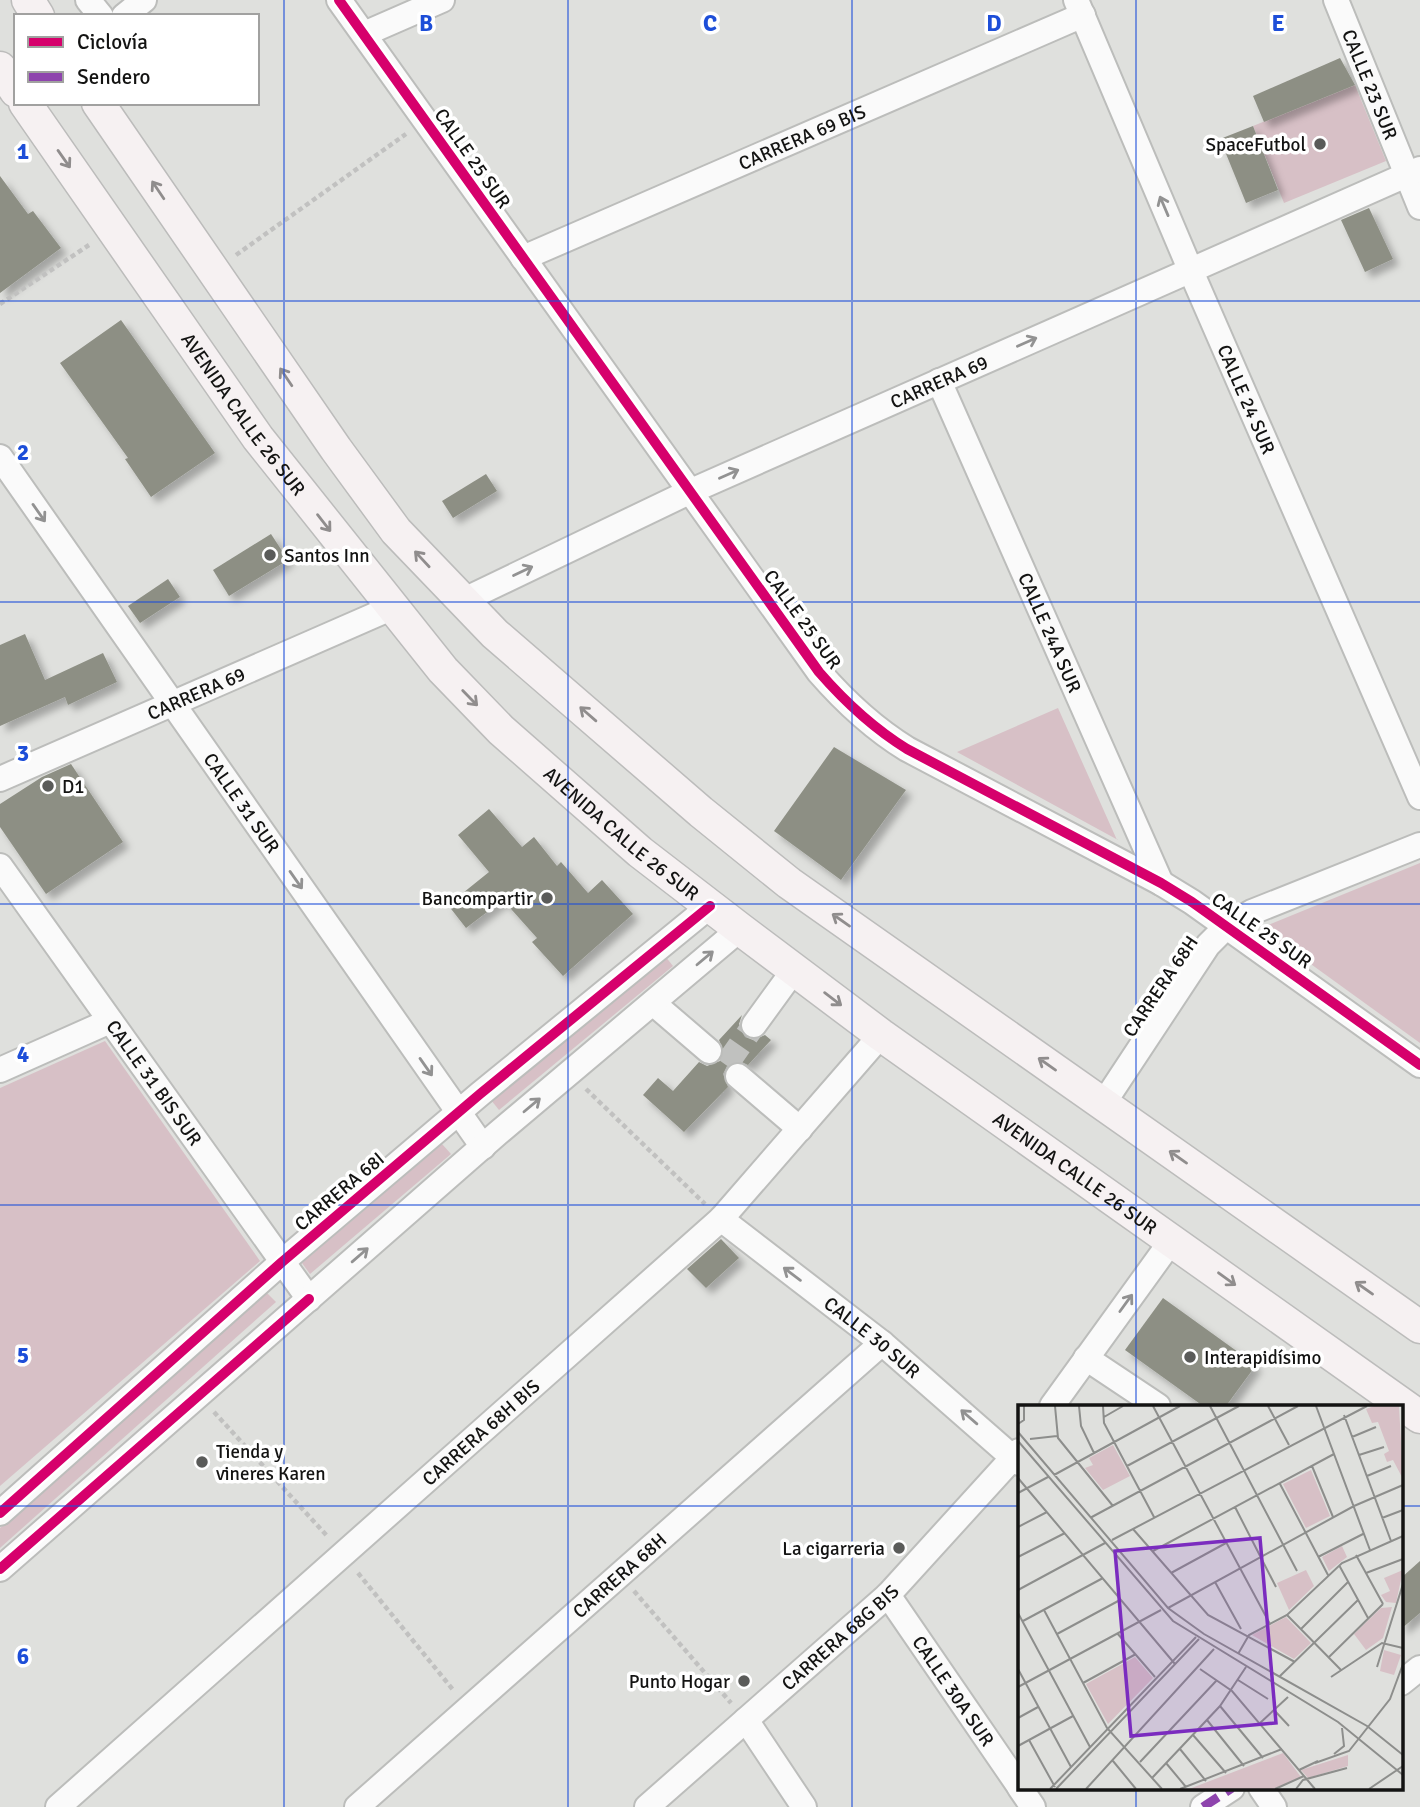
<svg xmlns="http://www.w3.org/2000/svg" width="1420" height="1807" viewBox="0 0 1420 1807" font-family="Signika,sans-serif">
	<defs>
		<filter id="shadow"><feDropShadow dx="6" dy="6" stdDeviation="3.5" flood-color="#0004"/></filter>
	</defs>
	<rect width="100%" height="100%" fill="#dfe0dd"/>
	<g fill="#d7c0c6">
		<polygon points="1355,85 1386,161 1284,203 1253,126"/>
		<polygon points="1058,708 1117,840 1118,840 957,752"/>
		<polygon points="1420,863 1420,1043 1261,928"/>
		<polygon points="665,956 673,966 499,1110 491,1100"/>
		<polygon points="105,1041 260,1261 0,1486 0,1088"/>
		<polygon points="442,1144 451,1154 310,1274 302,1263"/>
		<polygon points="266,1292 276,1302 0,1548 0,1528"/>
	</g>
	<g fill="#8d8f84" filter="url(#shadow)">
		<polygon points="1340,58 1355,85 1264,122 1253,96"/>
		<polygon points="1253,126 1278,190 1246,203 1220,139"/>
		<polygon points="0,176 28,214 33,211 61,248 0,293"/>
		<polygon points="1369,208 1393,259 1365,272 1341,220"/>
		<polygon points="121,320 215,453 151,497 125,459 128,458 60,363"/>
		<polygon points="486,474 497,491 453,518 442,501"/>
		<polygon points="271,534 288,560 229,596 213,570"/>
		<polygon points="168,579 180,597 140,623 128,606"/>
		<polygon points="25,634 45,680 103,653 117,682 68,705 65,697 0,726 0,645"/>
		<polygon points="834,747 906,790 841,880 774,831"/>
		<polygon points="71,764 123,842 46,894 0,827 0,804 42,777"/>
		<polygon points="489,809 522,847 534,837 557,866 561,862 588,893 602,880 633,914 563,976 532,942 537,938 503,900 466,928 448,905 489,872 458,835"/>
		<polygon points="742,1015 739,1024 745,1037 753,1040 765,1035 771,1040 748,1065 740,1061 727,1066 723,1074 728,1087 684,1132 643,1095 658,1078 673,1091 699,1062 707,1066 720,1061 724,1053 719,1040"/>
		<polygon points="721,1239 739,1258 706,1288 687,1269"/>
		<polygon points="1163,1298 1256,1365 1226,1406 1203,1406 1125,1350"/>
		<polygon points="1420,1561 1420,1613 1401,1629 1401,1578"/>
	</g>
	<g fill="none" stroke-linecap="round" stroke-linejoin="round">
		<polyline stroke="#c0c1bf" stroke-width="24" stroke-dasharray="24 12" stroke-linecap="butt" points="726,1065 754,1025"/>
		<defs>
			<g id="minor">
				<polyline points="88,0 101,16"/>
				<path d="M339,0L819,672C846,703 873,728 907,749L1161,883L1192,902L1420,1065"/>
				<path id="s1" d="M1076,0L1190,269L1420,797"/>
				<path id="s2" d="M1336,0L1420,207"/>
				<polyline points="124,16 144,0"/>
				<polyline points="364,34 442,0"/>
				<path id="s3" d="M523,258L1083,15"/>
				<path id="s4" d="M939,381L1161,883"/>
				<path id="s5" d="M0,457L483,1147"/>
				<path id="s6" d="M462,601L689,492L1420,169"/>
				<path id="s7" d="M0,779L391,608"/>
				<path id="s8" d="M0,866L309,1299"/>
				<polyline points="653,1003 709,1051"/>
				<polyline points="754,1025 794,970"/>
				<polyline points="0,1070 110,1021"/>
				<polyline points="738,1076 800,1129"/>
				<polyline points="1103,1104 1208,945 1227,926 1252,912 1420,845"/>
				<path id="s9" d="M721,1219L882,1343L1019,1463"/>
				<polyline points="1086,1358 1158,1406"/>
				<polyline points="1052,1406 1172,1240"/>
				<polyline points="0,1513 282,1262 480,1094 710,906"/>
				<polyline points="0,1569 498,1133 740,929"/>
				<path id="s10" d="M888,1595L1019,1786"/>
				<polyline points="1401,1683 1420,1668"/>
				<polyline points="746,1720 804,1807"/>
				<polyline points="1020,1788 1033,1807"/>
				<polyline points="1261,1788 1274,1807"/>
				<path id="s11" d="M58,1807L721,1219L881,1035"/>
				<path id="s12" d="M357,1807L882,1343"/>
				<path id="s13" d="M647,1807L888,1595L1019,1451"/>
				<polyline points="1203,1807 1232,1788"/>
			</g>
			<g id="major">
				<polyline points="28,0 38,16"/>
				<polyline points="0,68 16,91"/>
				<path id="s14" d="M25,103L258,438L443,670L501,730L640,852L740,929L881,1035L1420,1417"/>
				<polyline points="98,103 336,449 396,531 495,634 701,812 789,883 1420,1327"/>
			</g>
		</defs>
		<use href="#minor" stroke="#bcbdbb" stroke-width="28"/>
		<use href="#major" stroke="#bcbcbb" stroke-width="35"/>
		<g stroke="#c1c1c0" stroke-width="4.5" stroke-dasharray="5 3.5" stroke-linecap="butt">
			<polyline points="236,255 406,134"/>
			<polyline points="0,304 89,245"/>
			<polyline points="586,1089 705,1204"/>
			<polyline points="214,1412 328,1537"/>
			<polyline points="358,1573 454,1691"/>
			<polyline points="634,1591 731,1703"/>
		</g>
		<use href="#minor" stroke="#fafafa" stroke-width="24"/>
		<use href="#major" stroke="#f6f1f2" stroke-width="32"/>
		<polyline stroke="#8e44ad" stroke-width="9" stroke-dasharray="18 9" stroke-linecap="butt" points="1203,1807 1232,1788"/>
		<defs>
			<g id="cycleway">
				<path d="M339,0L819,672C846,703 873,728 907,749L1161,883L1192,902L1420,1065"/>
				<polyline points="0,1513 282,1262 480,1094 710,906"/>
				<polyline points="0,1569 309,1299"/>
			</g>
		</defs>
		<use href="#cycleway" stroke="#fff" stroke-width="15"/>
		<use href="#cycleway" stroke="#d6006c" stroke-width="10"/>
	</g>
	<defs><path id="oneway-shaft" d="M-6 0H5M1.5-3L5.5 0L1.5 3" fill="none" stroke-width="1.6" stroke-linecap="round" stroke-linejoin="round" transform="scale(1.75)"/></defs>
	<g stroke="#908d8d">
		<use href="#oneway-shaft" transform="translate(64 159) rotate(55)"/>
		<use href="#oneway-shaft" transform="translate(158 190) rotate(-124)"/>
		<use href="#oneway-shaft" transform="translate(286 377) rotate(-124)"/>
		<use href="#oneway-shaft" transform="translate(324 523) rotate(52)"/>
		<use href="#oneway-shaft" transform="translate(422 559) rotate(-133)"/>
		<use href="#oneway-shaft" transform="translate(470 698) rotate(46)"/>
		<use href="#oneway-shaft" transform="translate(588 714) rotate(-139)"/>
		<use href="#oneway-shaft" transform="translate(841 920) rotate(-145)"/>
		<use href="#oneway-shaft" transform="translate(833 999) rotate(37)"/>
		<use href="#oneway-shaft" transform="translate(1047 1064) rotate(-145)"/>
		<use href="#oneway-shaft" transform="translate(1178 1157) rotate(-145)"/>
		<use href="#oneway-shaft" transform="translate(1227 1279) rotate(36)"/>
		<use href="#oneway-shaft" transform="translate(1364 1288) rotate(-145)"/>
	</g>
	<g stroke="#929292">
		<use href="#oneway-shaft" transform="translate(1164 206) rotate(-113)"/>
		<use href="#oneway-shaft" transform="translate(1027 342) rotate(-24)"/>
		<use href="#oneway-shaft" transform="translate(729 474) rotate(-24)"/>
		<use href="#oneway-shaft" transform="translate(39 513) rotate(55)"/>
		<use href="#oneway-shaft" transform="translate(523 571) rotate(-25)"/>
		<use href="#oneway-shaft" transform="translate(296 880) rotate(55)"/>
		<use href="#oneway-shaft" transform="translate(705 958) rotate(-40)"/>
		<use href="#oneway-shaft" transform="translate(426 1067) rotate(55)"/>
		<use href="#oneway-shaft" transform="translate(532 1105) rotate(-40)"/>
		<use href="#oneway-shaft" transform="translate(360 1255) rotate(-41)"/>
		<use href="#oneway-shaft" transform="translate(792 1274) rotate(-143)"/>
		<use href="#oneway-shaft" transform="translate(1126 1303) rotate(-54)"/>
		<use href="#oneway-shaft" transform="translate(969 1417) rotate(-139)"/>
	</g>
	<path fill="none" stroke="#1d4ed8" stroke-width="2" stroke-opacity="0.55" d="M284,0V1807M568,0V1807M852,0V1807M1136,0V1406M0,301H1420M0,602H1420M0,904H1420M0,1205H1420M0,1506H1019M1401,1506H1420M1136,1788V1807"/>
	<g fill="#5a5b59" stroke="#fff" stroke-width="2.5">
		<circle cx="1320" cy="144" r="7"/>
		<circle cx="270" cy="555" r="7"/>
		<circle cx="48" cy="786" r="7"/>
		<circle cx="547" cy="898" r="7"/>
		<circle cx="1190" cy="1357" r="7"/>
		<circle cx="202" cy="1462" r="7"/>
		<circle cx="899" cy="1548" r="7"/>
		<circle cx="744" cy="1681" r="7"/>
	</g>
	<g text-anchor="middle" stroke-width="7" stroke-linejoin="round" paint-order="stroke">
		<g font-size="19" fill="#131312" stroke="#fff">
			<text dy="7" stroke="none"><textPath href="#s2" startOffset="91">CALLE 23 SUR</textPath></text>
			<text dy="7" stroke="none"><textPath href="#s3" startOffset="304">CARRERA 69 BIS</textPath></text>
			<text transform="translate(473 158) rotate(55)" y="7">CALLE 25 SUR</text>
			<text dy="7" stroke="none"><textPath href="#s6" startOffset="525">CARRERA 69</textPath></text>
			<text dy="7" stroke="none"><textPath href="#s1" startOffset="434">CALLE 24 SUR</textPath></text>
			<text dy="7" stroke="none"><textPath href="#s14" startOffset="380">AVENIDA CALLE 26 SUR</textPath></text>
			<text transform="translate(803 619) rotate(54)" y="7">CALLE 25 SUR</text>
			<text dy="7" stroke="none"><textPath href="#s4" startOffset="275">CALLE 24A SUR</textPath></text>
			<text dy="7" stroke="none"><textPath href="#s7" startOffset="214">CARRERA 69</textPath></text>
			<text dy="7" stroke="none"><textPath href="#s5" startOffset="422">CALLE 31 SUR</textPath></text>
			<text dy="7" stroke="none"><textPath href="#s14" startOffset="947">AVENIDA CALLE 26 SUR</textPath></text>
			<text transform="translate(1262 930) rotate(35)" y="7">CALLE 25 SUR</text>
			<text transform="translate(1160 986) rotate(-56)" y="7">CARRERA 68H</text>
			<text dy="7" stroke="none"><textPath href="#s8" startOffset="266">CALLE 31 BIS SUR</textPath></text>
			<text dy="7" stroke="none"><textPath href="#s14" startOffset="1514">AVENIDA CALLE 26 SUR</textPath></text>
			<text transform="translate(339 1191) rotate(-40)" y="7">CARRERA 68I</text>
			<text dy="7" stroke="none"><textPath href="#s9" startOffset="192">CALLE 30 SUR</textPath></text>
			<text dy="7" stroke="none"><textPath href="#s11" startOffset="565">CARRERA 68H BIS</textPath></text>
			<text dy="7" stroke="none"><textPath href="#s12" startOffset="350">CARRERA 68H</textPath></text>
			<text dy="7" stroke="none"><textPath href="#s13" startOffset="257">CARRERA 68G BIS</textPath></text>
			<text dy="7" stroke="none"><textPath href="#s10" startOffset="116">CALLE 30A SUR</textPath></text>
		</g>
		<g font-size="19" fill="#131312" stroke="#fff" text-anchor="end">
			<text x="1306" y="151">SpaceFutbol</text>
			<text x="284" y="562" text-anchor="start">Santos Inn</text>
			<text x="62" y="793" text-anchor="start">D1</text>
			<text x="533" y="905">Bancompartir</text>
			<text x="1204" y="1364" text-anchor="start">Interapidísimo</text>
			<text x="216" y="1458" text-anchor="start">Tienda y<tspan x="216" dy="22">vineres Karen</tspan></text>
			<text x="885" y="1555">La cigarreria</text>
			<text x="730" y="1688">Punto Hogar</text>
		</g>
	</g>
	<g transform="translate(1018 1405)">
		<rect width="385" height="385" fill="#dfe0dd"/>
		<path d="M356,1H381L385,74L375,55L369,57L366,49L371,46L360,17L354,18L348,4ZM95,40L112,71L85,85L67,63L75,60L71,53ZM293,65L312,111L288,123L265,79ZM324,141L329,152L311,166L304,152ZM288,165L296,181L271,205L259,178ZM385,165L378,198L368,197L363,190L372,186L366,173ZM374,202L365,233L348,245L336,229L363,203ZM268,212L293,238L276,254L234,230ZM366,245L383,250L376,270L362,266ZM117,252L135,273L90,319L68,279ZM265,348L283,372L255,384H171ZM330,350V361L290,373L283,365Z" fill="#d7c0c6"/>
		<path fill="none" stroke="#8d8e8c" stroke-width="2" d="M37,1L40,33L95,101M61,1L63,21L76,48M85,1L86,18L136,112M135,1L252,219M192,1L279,166M250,1L271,40M298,1L352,145M326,10L373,136M86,12L105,1M0,19L6,15V1M0,27L150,203L186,229L349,321L385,350M334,32L358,22M12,34L39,31M0,36L155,216L320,317L385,370M341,50L366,42M109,61L221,1M294,61L315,112M36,70L162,1M349,71L373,61M0,73L157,259M262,79L310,170M0,88L30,72M217,102L258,182M72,113L280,1M364,113L385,105M0,122L29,107M115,124L190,210L277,257M94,135L349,1M135,146L316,49M338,150L365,199M0,152L47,128M300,152L345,129M321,160L350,213M153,168L208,138M348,168L385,154M197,177L223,224M0,185L87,138M150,203L336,101L385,80M26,205L89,323L144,384M0,208L72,342M269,210L323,265M5,216L85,173M283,224L330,177M99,228L137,272M39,229L102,195M220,249L231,230L269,210L324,158L385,131M311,252L365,199M359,262L385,179M0,264L53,362M182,264L214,286L297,384M262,271L340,195M313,272L364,238L385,243M220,275L250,294M65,278L118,249M0,282L143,205M202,301L245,353M256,305L271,321M0,313L20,302M189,315L226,361M242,318L270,292M175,330L208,368M11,335L37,382M0,341L55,311M162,344L188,376M316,349L326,341L324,323M95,356L118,384M122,357L199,275M148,358L168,382M297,358L331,346L372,294L385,259M281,365L300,356M134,373L202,301L228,262M32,384L178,232M38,384L181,234M68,384L196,244M162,384L264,344M257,384L286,371M278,384L285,375L329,363M351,384L385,361"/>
		<path fill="#7b2cbf" fill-opacity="0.15" stroke="#7b2cbf" stroke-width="3.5" d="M242,133L258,318L113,331L97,146Z"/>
		<rect width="385" height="385" fill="none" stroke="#131312" stroke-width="3.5"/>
	</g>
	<g font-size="23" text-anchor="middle" font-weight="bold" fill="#1d4ed8" stroke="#fff" stroke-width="7" stroke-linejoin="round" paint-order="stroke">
		<text x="426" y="31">B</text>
		<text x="710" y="31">C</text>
		<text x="994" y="31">D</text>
		<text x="1278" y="31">E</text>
		<text x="23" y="159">1</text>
		<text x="23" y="460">2</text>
		<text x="23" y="761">3</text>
		<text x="23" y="1062">4</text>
		<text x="23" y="1363">5</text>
		<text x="23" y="1664">6</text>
	</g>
	<rect x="14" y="14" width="245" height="91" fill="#ffffff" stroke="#a1a1a0" stroke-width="2"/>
	<rect x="28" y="37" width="35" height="10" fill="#d6006c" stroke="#a1a1a0" stroke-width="2"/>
	<text x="77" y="49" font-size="21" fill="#131312">Ciclovía</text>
	<rect x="28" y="72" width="35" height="10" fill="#8e44ad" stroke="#a1a1a0" stroke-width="2"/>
	<text x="77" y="84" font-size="21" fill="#131312">Sendero</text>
</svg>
